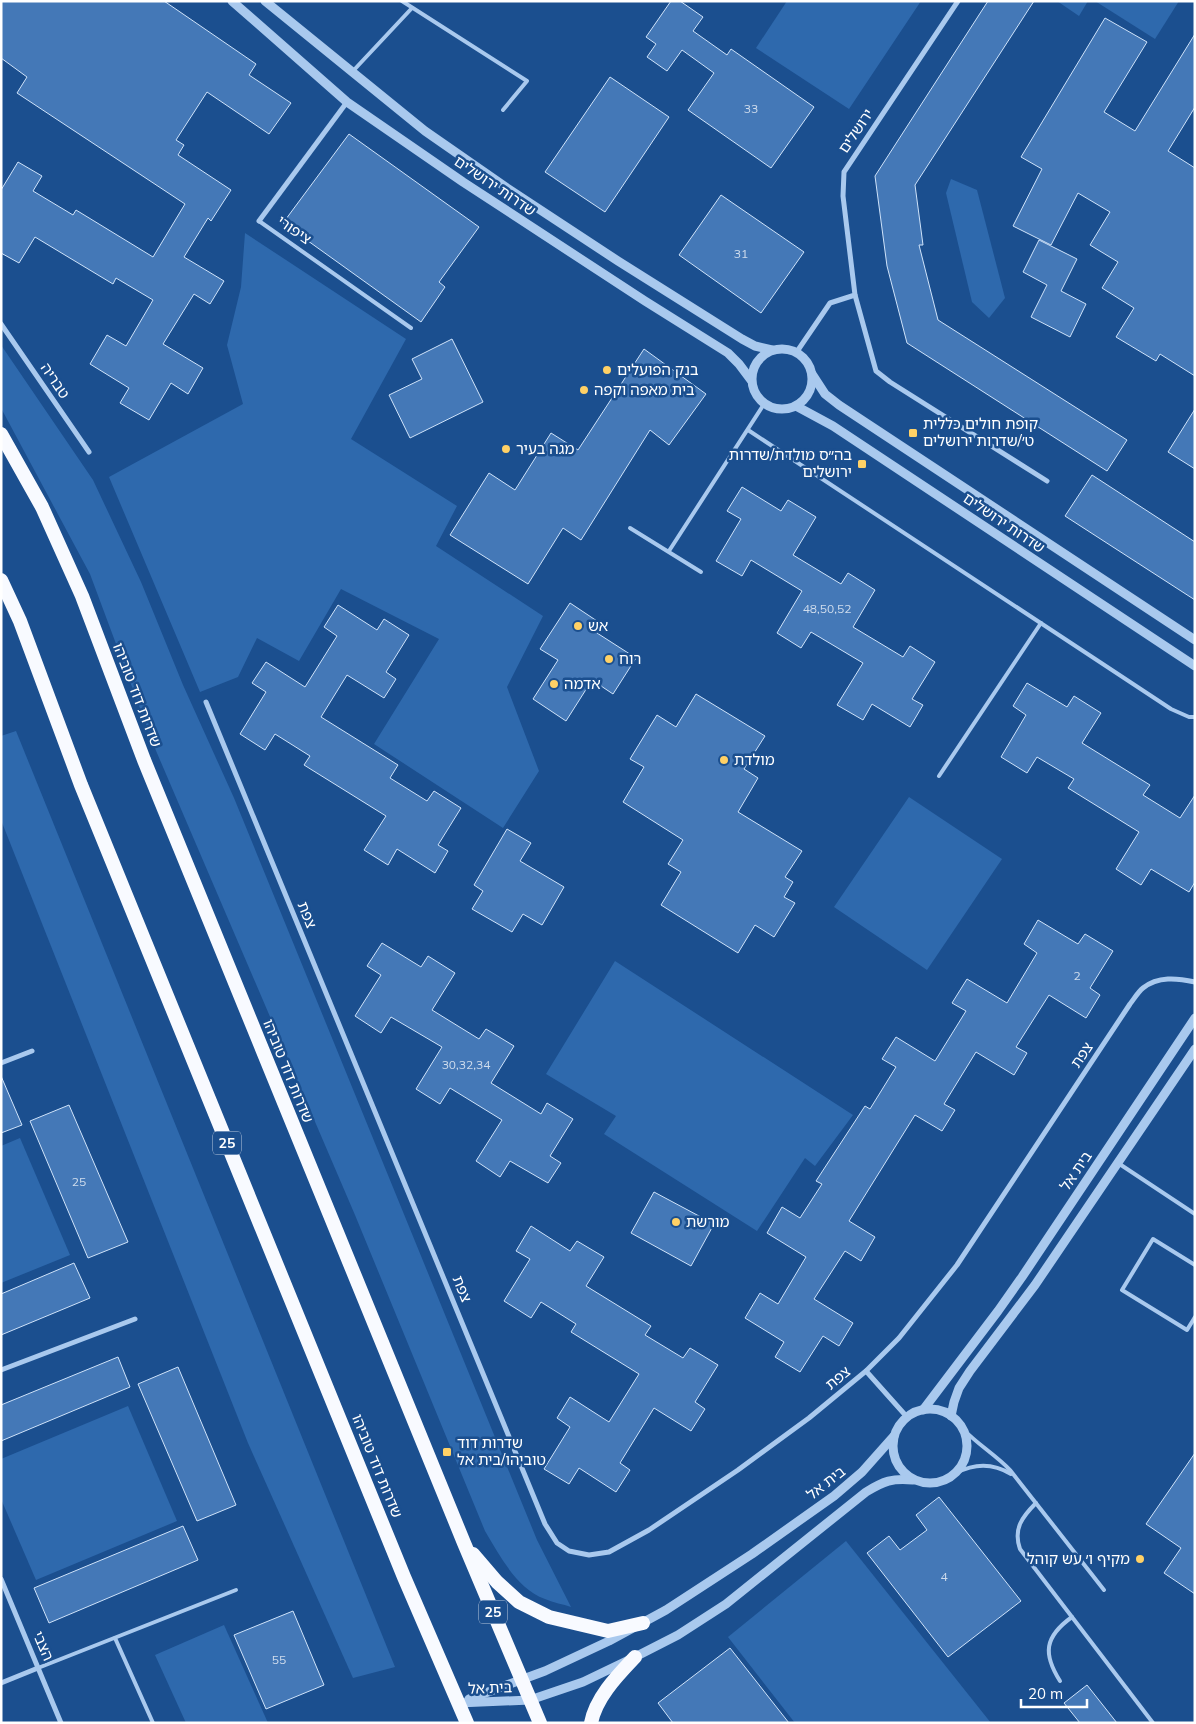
<svg xmlns="http://www.w3.org/2000/svg" width="1196" height="1724" viewBox="0 0 1196 1724" font-family="Mulish,'Noto Sans Hebrew',sans-serif">
	<rect width="100%" height="100%" fill="#1b4f8f"/>
	<g fill="#2e69ad">
		<polygon points="787,1 921,1 849,109 756,48"/>
		<polygon points="1057,1 1088,1 1079,16"/>
		<polygon points="1095,1 1179,1 1155,39"/>
		<polygon points="951,179 977,190 1005,298 989,318 972,302 946,193"/>
		<polygon points="245,233 406,339 351,439 457,506 436,546 543,616 507,687 539,771 503,828 374,744 439,639 341,589 299,661 257,638 238,677 200,692 109,477 243,404 227,345 241,287"/>
		<path d="M1,345L93,480L141,582L183,685L234,798L537,1540L571,1607C563,1604 554,1603 545,1599C516,1588 500,1556 485,1531L355,1215L154,746L90,574L1,408Z"/>
		<polygon points="16,731 395,1667 353,1678 248,1443 1,820 1,736"/>
		<polygon points="909,797 1002,859 927,970 834,907"/>
		<polygon points="615,961 853,1115 815,1166 805,1158 757,1231 604,1134 616,1116 546,1074"/>
		<polygon points="20,1138 70,1255 1,1283 1,1146"/>
		<polygon points="128,1406 177,1521 36,1580 1,1499 1,1459"/>
		<polygon points="846,1541 991,1723 795,1723 728,1637"/>
		<polygon points="224,1625 268,1723 186,1723 155,1655"/>
	</g>
	<g fill="#4478b7" stroke="#cfe3fa">
		<polygon points="1,1 164,1 256,64 249,75 291,103 269,134 207,92 176,140 184,145 178,155 231,190 211,221 208,218 184,257 224,281 210,304 194,294 163,344 203,368 188,394 171,383 149,420 120,403 129,388 90,364 107,335 126,346 153,300 116,278 113,284 35,237 19,263 1,253 1,190 18,162 42,176 33,191 73,215 76,210 153,257 185,204 17,93 27,77 1,58"/>
		<polygon points="671,1 680,1 703,17 693,31 727,55 731,49 814,107 771,168 688,110 714,73 682,50 667,71 647,57 656,44 646,37"/>
		<polygon points="988,1 1034,1 915,185 923,245 919,245 938,320 1127,440 1107,471 907,343 887,266 875,176"/>
		<polygon points="1105,18 1147,42 1104,112 1135,131 1195,34 1195,107 1168,151 1195,168 1195,376 1160,354 1156,361 1116,337 1134,308 1102,288 1118,262 1090,245 1110,212 1078,193 1051,245 1013,226 1042,169 1021,157"/>
		<polygon points="610,77 669,117 605,212 545,172"/>
		<polygon points="349,134 479,227 439,282 445,287 421,322 283,223"/>
		<polygon points="721,195 804,252 761,313 679,255"/>
		<polygon points="1039,240 1077,259 1061,291 1086,304 1070,337 1031,317 1047,285 1023,272"/>
		<polygon points="452,339 483,402 410,438 389,395 422,379 412,359"/>
		<polygon points="644,349 706,394 669,445 650,430 581,540 563,528 528,584 450,535 489,473 515,490 551,433 578,450"/>
		<polygon points="1195,409 1195,469 1168,452"/>
		<polygon points="1092,475 1195,542 1195,600 1065,516"/>
		<polygon points="742,487 781,511 788,500 816,517 793,555 841,584 848,573 875,590 853,627 903,657 910,646 935,662 912,699 923,705 910,727 872,704 863,720 837,705 863,663 811,632 801,648 777,633 802,591 751,560 742,576 716,561 741,519 727,511"/>
		<polygon points="570,603 603,625 597,633 636,658 613,694 592,680 566,721 533,699 558,660 540,649"/>
		<polygon points="338,605 377,630 384,619 409,635 386,672 396,679 384,698 347,675 321,717 398,765 390,778 427,801 434,791 461,808 438,845 448,851 435,873 397,849 388,865 364,850 386,816 304,765 310,756 275,734 265,750 240,734 266,692 252,683 266,662 305,687 337,636 324,627"/>
		<polygon points="1027,683 1067,707 1074,696 1101,713 1082,743 1150,785 1143,795 1180,818 1195,795 1195,882 1189,892 1151,869 1141,885 1116,869 1139,832 1068,788 1074,779 1037,757 1027,773 1001,757 1026,715 1013,706"/>
		<polygon points="696,694 765,736 744,769 758,778 738,812 802,851 785,877 793,882 784,897 795,903 774,937 755,925 738,953 661,905 681,872 668,864 683,840 623,802 644,767 630,759 657,715 676,727"/>
		<polygon points="507,829 531,843 520,861 564,887 542,925 523,914 512,932 472,909 483,891 474,885"/>
		<polygon points="1038,920 1078,944 1085,934 1113,951 1090,988 1100,995 1086,1018 1049,995 1016,1047 1027,1053 1014,1075 976,1052 944,1104 955,1110 942,1131 915,1115 849,1221 875,1237 861,1261 845,1251 814,1299 853,1323 839,1346 823,1336 800,1372 775,1357 784,1342 745,1318 760,1293 778,1304 806,1257 767,1233 782,1207 800,1218 822,1184 816,1181 865,1106 870,1109 896,1067 882,1059 896,1037 935,1061 966,1011 952,1003 967,979 1007,1003 1037,953 1024,944"/>
		<polygon points="382,943 421,967 428,956 455,973 432,1010 479,1039 486,1029 514,1046 491,1083 541,1114 547,1103 573,1119 550,1156 561,1163 548,1183 510,1161 500,1177 476,1161 502,1120 450,1088 440,1104 416,1089 442,1047 391,1017 381,1033 355,1016 381,975 367,966"/>
		<polygon points="1,1076 22,1125 1,1133"/>
		<polygon points="69,1105 128,1242 88,1258 30,1121"/>
		<polygon points="654,1192 714,1224 691,1266 631,1233"/>
		<polygon points="531,1226 570,1251 577,1241 604,1257 586,1286 651,1326 645,1335 683,1358 690,1348 718,1365 695,1402 705,1409 691,1431 654,1408 620,1463 630,1470 616,1492 579,1468 569,1484 544,1469 570,1427 557,1418 570,1397 609,1422 639,1374 571,1332 576,1324 541,1302 531,1318 504,1301 530,1259 516,1251"/>
		<polygon points="74,1263 90,1298 1,1335 1,1294"/>
		<polygon points="118,1357 130,1387 1,1441 1,1405"/>
		<polygon points="178,1367 236,1505 197,1521 138,1384"/>
		<polygon points="1195,1453 1195,1594 1164,1573 1181,1548 1146,1524"/>
		<polygon points="939,1497 1021,1601 948,1657 867,1553 889,1536 900,1550 927,1530 916,1515"/>
		<polygon points="183,1526 198,1560 49,1623 34,1588"/>
		<polygon points="293,1611 324,1685 266,1709 234,1635"/>
		<polygon points="730,1648 789,1723 673,1723 658,1703"/>
		<polygon points="1087,1685 1117,1723 1080,1723 1064,1703"/>
	</g>
	<g fill="none" stroke-linecap="round" stroke-linejoin="round">
		<g stroke="#a9c9ee" stroke-width="4">
			<polyline points="402,1 527,81 503,110"/>
			<polyline points="353,71 412,8"/>
			<polyline points="259,221 411,328"/>
			<polyline points="748,430 1171,709 1189,717 1195,717"/>
			<polyline points="630,528 701,572"/>
			<polyline points="669,551 764,404"/>
			<polyline points="939,776 1041,623"/>
			<polyline points="1118,1163 1195,1214"/>
			<polyline points="1195,1265 1153,1239 1122,1290 1187,1330 1195,1317"/>
			<path d="M963,1429C977,1444 996,1455 1010,1470L1104,1590"/>
			<path d="M956,1473C975,1463 993,1463 1011,1474"/>
			<path d="M1036,1503C1022,1517 1013,1529 1020,1549L1153,1723"/>
			<polyline points="115,1638 153,1723"/>
			<polyline points="38,1668 236,1590"/>
			<path d="M1060,1681C1043,1654 1044,1637 1072,1617"/>
		</g>
		<g stroke="#a9c9ee" stroke-width="5">
			<polyline points="259,221 347,102"/>
			<polyline points="855,295 876,371 890,382 1047,481"/>
			<polyline points="1,324 89,452"/>
			<polyline points="796,353 830,303 855,295 843,196 844,172 958,1"/>
			<path d="M206,702L545,1524L557,1543L569,1551L589,1555L609,1552L649,1530L738,1470L809,1418L866,1371L899,1338L957,1265L1130,1004C1134,999 1138,992 1143,988C1158,976 1177,978 1195,982"/>
			<polyline points="1,1063 32,1051"/>
			<polyline points="1,1370 135,1319"/>
			<polyline points="866,1371 907,1417"/>
			<polyline points="1,1579 61,1723"/>
			<polyline points="1,1683 38,1668"/>
		</g>
		<g stroke="#a9c9ee" stroke-width="9">
			<polyline points="232,1 347,102 463,182 645,301 728,353 739,364 751,380"/>
			<polyline points="265,1 425,131 507,188 618,261 742,339 755,346 772,350"/>
			<circle cx="782" cy="379" r="30"/>
			<polyline points="812,374 825,394 839,405 1195,640"/>
			<polyline points="796,406 833,426 1195,666"/>
			<circle cx="930" cy="1446" r="37"/>
			<polyline points="923,1410 998,1311 1022,1277 1195,1018"/>
			<polyline points="951,1416 954,1402 959,1388 970,1371 1035,1285 1195,1049"/>
			<polyline points="469,1699 545,1671 609,1641 666,1610 752,1554 834,1496 862,1472 894,1436"/>
			<path d="M458,1703L530,1700L583,1682L635,1657L678,1635L726,1604L866,1492C884,1481 892,1478 913,1480"/>
		</g>
		<g stroke="#f8faff" stroke-width="14">
			<polyline points="1,434 42,507 82,596 144,760 464,1543 540,1723"/>
			<polyline points="1,580 20,621 81,785 404,1577 467,1723"/>
			<polyline points="473,1554 497,1582 519,1602 549,1617 608,1631 643,1623"/>
			<path d="M591,1723C596,1697 618,1675 635,1657"/>
		</g>
	</g>
	<g fill="#ffd166" stroke="#1b4f8f" stroke-width="2">
		<circle cx="607" cy="370" r="5"/>
		<circle cx="584" cy="390" r="5"/>
		<rect x="908" y="428" width="10" height="10" rx="2.5"/>
		<circle cx="506" cy="449" r="5"/>
		<rect x="857" y="459" width="10" height="10" rx="2.5"/>
		<circle cx="578" cy="626" r="5"/>
		<circle cx="609" cy="659" r="5"/>
		<circle cx="554" cy="684" r="5"/>
		<circle cx="724" cy="760" r="5"/>
		<circle cx="676" cy="1222" r="5"/>
		<rect x="442" y="1447" width="10" height="10" rx="2.5"/>
		<circle cx="1140" cy="1559" r="5"/>
	</g>
	<g text-anchor="middle" stroke-width="5" stroke-linejoin="round" paint-order="stroke">
		<g font-size="12" fill="#d0dded">
			<text x="751" y="113">33</text>
			<text x="741" y="258">31</text>
			<text x="827" y="613">48,50,52</text>
			<text x="1077" y="980">2</text>
			<text x="466" y="1069">30,32,34</text>
			<text x="79" y="1186">25</text>
			<text x="944" y="1581">4</text>
			<text x="279" y="1664">55</text>
		</g>
		<g fill="#1b4f8f" stroke="#bbcadd" stroke-width="1">
			<rect x="213" y="1131.5" width="28" height="23" rx="4"/>
			<rect x="479" y="1600.5" width="28" height="23" rx="4"/>
		</g>
		<g font-size="14" font-weight="bold" fill="#fff">
			<text x="227" y="1148">25</text>
			<text x="493" y="1617">25</text>
		</g>
		<g font-size="15" fill="#fff" stroke="#1b4f8f">
			<text transform="translate(856 131) rotate(-56)" y="5">ירושלים</text>
			<text transform="translate(495 186) rotate(34)" y="5">שדרות ירושלים</text>
			<text transform="translate(294 230) rotate(35)" y="5">ציפורי</text>
			<text transform="translate(55 381) rotate(56)" y="5">טבריה</text>
			<text transform="translate(1004 523) rotate(34)" y="5">שדרות ירושלים</text>
			<text transform="translate(137 695) rotate(69)" y="5">שדרות דוד טוביהו</text>
			<text transform="translate(307 915) rotate(68)" y="5">צפת</text>
			<text transform="translate(1082 1055) rotate(-56)" y="5">צפת</text>
			<text transform="translate(288 1071) rotate(68)" y="5">שדרות דוד טוביהו</text>
			<text transform="translate(1076 1171) rotate(-56)" y="5">בית אל</text>
			<text transform="translate(462 1289) rotate(68)" y="5">צפת</text>
			<text transform="translate(838 1378) rotate(-40)" y="5">צפת</text>
			<text transform="translate(377 1466) rotate(68)" y="5">שדרות דוד טוביהו</text>
			<text transform="translate(826 1483) rotate(-38)" y="5">בית אל</text>
			<text transform="translate(43 1646) rotate(67)" y="5">הצבי</text>
			<text transform="translate(490 1688) rotate(-2)" y="5">בית אל</text>
		</g>
		<g font-size="15" fill="#fff" stroke="#1b4f8f" text-anchor="start">
			<text x="617" y="375">בנק הפועלים</text>
			<text x="594" y="395">בית מאפה וקפה</text>
			<text x="923" y="429">קופת חולים כללית<tspan x="923" dy="17">ט׳/שדרות ירושלים</tspan></text>
			<text x="516" y="454">מגה בעיר</text>
			<text x="852" y="460" text-anchor="end">בה״ס מולדת/שדרות<tspan x="852" dy="17">ירושלים</tspan></text>
			<text x="588" y="631">אש</text>
			<text x="619" y="664">רוח</text>
			<text x="564" y="689">אדמה</text>
			<text x="734" y="765">מולדת</text>
			<text x="686" y="1227">מורשת</text>
			<text x="457" y="1448">שדרות דוד<tspan x="457" dy="17">טוביהו/בית אל</tspan></text>
			<text x="1130" y="1564" text-anchor="end">מקיף ו׳ עש קוהל</text>
		</g>
	</g>
	<rect width="1196" height="1724" fill="none" stroke="#ffffff" stroke-width="5"/>
	<path d="M1021 1699v8h66v-8" fill="none" stroke="#ffffff" stroke-width="2.5"/>
	<text x="1028" y="1699" font-size="15" fill="#ffffff" stroke="#1b4f8f" stroke-width="4" paint-order="stroke">20 m</text>
</svg>
